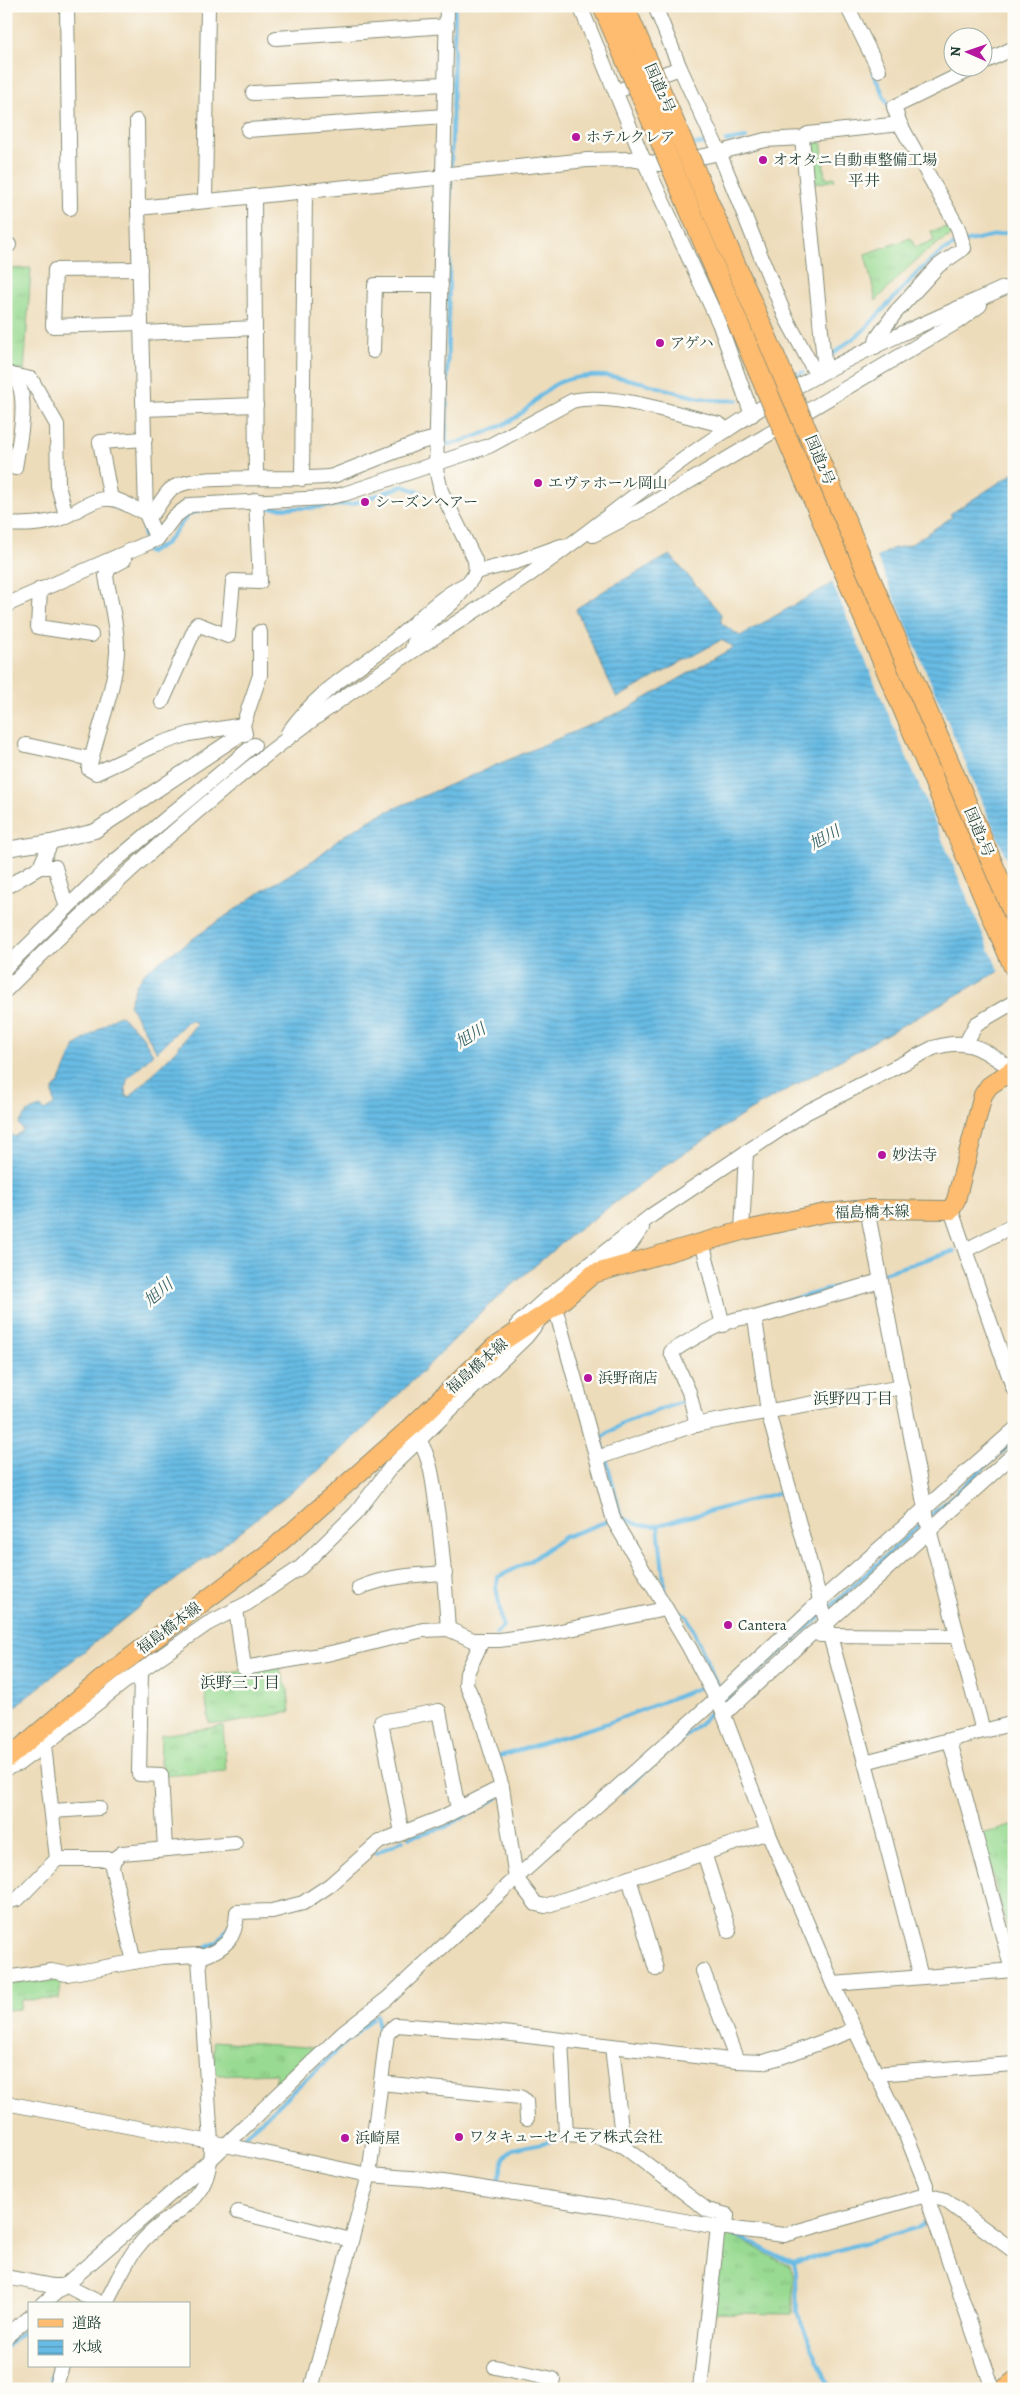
<svg xmlns="http://www.w3.org/2000/svg" width="1020" height="2395" viewBox="0 0 1020 2395" font-family="Alegreya,'Noto Serif JP',serif">
	<defs>
		<pattern id="grass-tufts" width="24" height="20" patternUnits="userSpaceOnUse" patternTransform="scale(1.25)"><rect width="24" height="20" fill="#98da91"/><path d="M3 7l-1-3M5 7V3M7 7l1-3M15 17l-1-3M17 17v-4M19 17l1-3" fill="none" stroke="#83bc7e"/></pattern>
		<pattern id="water-rules" width="6" height="5" patternUnits="userSpaceOnUse" patternTransform="scale(1.25)"><rect width="6" height="5" fill="#68bbe4"/><path d="M0 2.5h6" fill="none" stroke="#5599ba"/></pattern>
	</defs>
	<rect width="100%" height="100%" fill="#fdfcf7"/>
	<filter id="ink" filterUnits="userSpaceOnUse"><feTurbulence type="fractalNoise" baseFrequency=".02" numOctaves="2"/><feDisplacementMap in="SourceGraphic" scale="10" xChannelSelector="R" yChannelSelector="G"/><feConvolveMatrix kernelMatrix="1 2 1 2 8 2 1 2 1" color-interpolation-filters="sRGB"/></filter>
	<filter id="wash" filterUnits="userSpaceOnUse"><feTurbulence type="fractalNoise" baseFrequency=".0096" numOctaves="4" result="noise"/><feDisplacementMap in="SourceGraphic" scale="20" xChannelSelector="R" yChannelSelector="G"/><feGaussianBlur stdDeviation="1.12" result="paint"/><feColorMatrix in="noise" values="0 0 0 0 0 0 0 0 0 0 0 0 0 0 0 0 0 1.4 0 .05"/><feComposite in="paint" operator="in"/></filter>
	<g filter="url(#wash)">
		<rect width="100%" height="100%" fill="#eddcba"/>
		<g fill="url(#grass-tufts)" stroke="#5c8c62">
			<polygon points="821,136 825,178 834,177 835,180 810,185 806,142"/>
			<path d="M948,227L952,235C921,251 900,276 876,301L865,254L911,238L915,247L934,241L931,231Z"/>
			<polygon points="31,268 24,373 6,367 6,269"/>
			<polygon points="278,1665 288,1690 290,1712 225,1724 209,1723 203,1676"/>
			<polygon points="223,1726 226,1771 163,1776 163,1765 160,1765 161,1735"/>
			<polygon points="1014,1825 1014,1955 982,1834"/>
			<polygon points="62,1977 59,1999 21,2000 20,2009 6,2010 6,1984 19,1980"/>
			<polygon points="213,2041 322,2048 279,2088 274,2086 276,2073 215,2075"/>
			<path d="M723,2232C747,2240 767,2256 790,2266L793,2274V2314L713,2313Z"/>
		</g>
		<path fill="url(#water-rules)" stroke="#447c8c" d="M1014,473V963L749,1111L659,1170L566,1239L487,1307L366,1427L319,1470L219,1548L144,1603L22,1701L6,1717V1136L12,1135L15,1137L23,1130L19,1124C25,1114 29,1110 41,1107L44,1111L54,1105L53,1090L60,1081L75,1046L117,1016H121L141,1034L153,1054L127,1079L125,1095L130,1097L177,1049L196,1024L194,1021H188L157,1052L129,1004L136,985L146,971L262,891L315,859L343,836L379,815L625,710L734,647L721,640L617,698L576,610L577,608L610,587L670,555L721,614V623L740,636L892,549L910,545L952,517L950,514Z"/>
		<polygon fill="#eddcba" points="876,555 1014,876 1014,966 1000,974 831,580"/>
		<g fill="none" stroke-linecap="round" stroke-linejoin="round">
			<g stroke="#68bbe4" stroke-width="4">
				<polyline points="873,72 889,107"/>
				<polyline points="726,141 746,138"/>
				<polyline points="691,145 708,143"/>
				<polyline points="451,172 455,6"/>
				<polyline points="831,355 863,331 919,271 943,251 959,243 1014,231"/>
				<polyline points="792,377 803,372"/>
				<polyline points="446,444 451,177"/>
				<path d="M439,445C458,446 502,427 518,416C533,405 545,387 563,381C628,361 679,406 737,400"/>
				<polyline points="110,505 129,513"/>
				<polyline points="262,508 309,508 352,504 403,486 422,493"/>
				<polyline points="144,537 144,523"/>
				<polyline points="146,550 149,553 166,543 189,514 200,511"/>
				<polyline points="883,1273 954,1251"/>
				<polyline points="754,1311 877,1275"/>
				<polyline points="688,1400 625,1422 601,1438 621,1517 639,1525 655,1526 785,1491"/>
				<polyline points="931,1515 1014,1441"/>
				<polyline points="658,1526 666,1599 688,1618 720,1691"/>
				<polyline points="826,1611 924,1521"/>
				<polyline points="496,1634 503,1627 496,1587 498,1577 530,1561 564,1537 611,1520"/>
				<polyline points="497,1757 608,1723 706,1685"/>
				<polyline points="622,1792 821,1616"/>
				<polyline points="409,1837 445,1827 497,1798 496,1794"/>
				<polyline points="376,1853 403,1840"/>
				<polyline points="206,1948 219,1941 229,1926"/>
				<polyline points="375,2072 379,2026 376,2015"/>
				<polyline points="236,2144 372,2018"/>
				<polyline points="492,2181 498,2181 504,2158 513,2149 566,2138"/>
				<path d="M735,2235C756,2242 772,2257 794,2263L919,2227L930,2218"/>
				<polyline points="794,2263 796,2272 797,2313 830,2389"/>
				<polyline points="6,2347 29,2326"/>
				<polyline points="51,2379 54,2366"/>
			</g>
		</g>
	</g>
	<g filter="url(#ink)">
		<g fill="none" stroke-linecap="round" stroke-linejoin="round">
			<defs>
				<g id="minor">
					<polyline points="67,6 70,208"/>
					<polyline points="580,6 644,161 719,323 752,415"/>
					<polyline points="655,6 680,68 719,152 785,316 817,376"/>
					<polyline points="847,6 879,70"/>
					<polyline points="276,38 447,26"/>
					<polyline points="982,63 1014,48"/>
					<polyline points="617,91 680,68"/>
					<polyline points="253,93 445,84"/>
					<polyline points="137,121 138,208"/>
					<polyline points="248,130 445,116"/>
					<polyline points="802,138 825,371"/>
					<polyline points="254,196 256,478"/>
					<polyline points="205,200 208,6"/>
					<polyline points="6,245 9,245"/>
					<polyline points="140,269 55,270 53,326 141,323"/>
					<polyline points="142,333 255,328"/>
					<polyline points="875,347 877,338 895,313 938,266 964,248 958,228 900,124 894,107 974,68"/>
					<polyline points="373,351 375,285 441,285"/>
					<path d="M10,374C33,387 18,446 15,468"/>
					<polyline points="12,375 31,379 57,425 58,486 66,515"/>
					<polyline points="144,409 256,405"/>
					<polyline points="302,479 305,191"/>
					<polyline points="111,499 100,442 145,439"/>
					<path d="M6,524C24,525 39,525 56,520C74,515 91,497 111,499C127,500 137,515 154,512C159,505 164,496 170,490C193,470 298,483 333,476L417,443L436,438"/>
					<polyline points="593,535 643,509 957,322 980,305"/>
					<polyline points="157,539 146,514 138,208 436,178 449,174 587,160 631,159 659,164 710,155 765,140 802,138 808,134 900,124"/>
					<path d="M124,560L109,568L106,576C110,601 118,628 117,653C114,693 97,731 89,769L96,773L156,745L189,734L243,725"/>
					<polyline points="476,572 516,562 561,546"/>
					<polyline points="40,589 38,627 91,635"/>
					<path d="M6,605L157,539L174,517L190,505L325,498L344,494L489,446L572,401C611,391 679,415 719,424L727,430"/>
					<path d="M412,649C418,626 439,616 455,600C463,591 470,582 476,572L475,560L441,491L436,469L447,6"/>
					<polyline points="162,702 197,624 228,636 233,581 260,582 256,500"/>
					<path d="M288,733C317,691 356,670 395,640C418,621 437,599 464,585"/>
					<polyline points="245,734 243,725 260,675 260,632"/>
					<polyline points="26,745 91,759"/>
					<polyline points="6,849 51,842 95,831 244,732"/>
					<polyline points="40,867 55,867 67,908"/>
					<polyline points="6,887 40,867 51,842"/>
					<polyline points="6,967 114,862 254,745"/>
					<path d="M6,990C106,889 211,793 326,710C391,663 460,622 526,577C595,529 659,473 730,428C759,409 789,390 820,374C880,342 943,315 1004,288"/>
					<polyline points="966,1043 976,1024 1014,1002"/>
					<polyline points="867,1209 929,1529 983,1731"/>
					<polyline points="951,1210 1014,1390"/>
					<polyline points="742,1231 746,1153"/>
					<polyline points="702,1242 723,1325"/>
					<polyline points="966,1250 1014,1225"/>
					<polyline points="597,1271 630,1245 642,1228"/>
					<polyline points="880,1281 755,1318 768,1412 865,1762 921,1977"/>
					<polyline points="555,1307 614,1521 689,1647 722,1710 768,1832 833,1984 909,2142 926,2185 926,2195 993,2389"/>
					<path d="M518,1324L551,1294L652,1215L805,1113L933,1048C970,1036 983,1050 1012,1069"/>
					<path d="M697,1425L689,1392L671,1352C690,1340 733,1313 755,1318"/>
					<path d="M419,1440C431,1459 433,1481 436,1503C443,1545 445,1587 448,1629L473,1640H499L551,1633L665,1609"/>
					<polyline points="597,1458 694,1425 902,1387"/>
					<path d="M359,1588C387,1576 414,1575 445,1573"/>
					<polyline points="236,1609 244,1668 331,1653 423,1630 448,1629"/>
					<polyline points="820,1635 957,1636"/>
					<polyline points="482,1641 467,1673 466,1684 481,1718 502,1787 516,1878 536,1904 545,1906 768,1832"/>
					<polyline points="141,1670 139,1774 161,1775 165,1849"/>
					<polyline points="724,1714 810,1635 827,1623 1014,1454"/>
					<polyline points="950,1741 1012,1970"/>
					<polyline points="44,1745 57,1859"/>
					<polyline points="865,1762 1014,1723"/>
					<polyline points="6,1768 18,1764 44,1745 123,1683 207,1624 248,1603 301,1567 356,1513 391,1467 526,1337 538,1322"/>
					<polyline points="52,1811 99,1808"/>
					<polyline points="402,1833 381,1722 439,1711 458,1809"/>
					<polyline points="704,1853 729,1931"/>
					<polyline points="629,1878 656,1969"/>
					<polyline points="6,1902 18,1899 57,1859 114,1859"/>
					<polyline points="134,1962 112,1867 114,1859 122,1853 235,1843"/>
					<polyline points="703,1971 737,2061"/>
					<path d="M6,1978L51,1971L67,1974L161,1957L198,1955L199,1958C225,1949 236,1939 237,1912L272,1911L303,1903L330,1885L379,1842L441,1818L502,1787"/>
					<polyline points="833,1984 1014,1970"/>
					<polyline points="561,2040 566,2134 597,2136 623,2146 707,2210 727,2215 726,2228"/>
					<polyline points="612,2046 623,2146"/>
					<polyline points="875,2074 1014,2064"/>
					<polyline points="381,2083 520,2097 526,2101 527,2118"/>
					<polyline points="6,2103 211,2142 369,2175 423,2179 612,2208 718,2227 784,2235 926,2195 945,2200 1014,2251"/>
					<polyline points="238,2212 351,2240"/>
					<polyline points="6,2277 53,2286 67,2286 102,2304"/>
					<polyline points="43,2304 210,2160 343,2033 388,1998 516,1878 716,1699 820,1601 1014,1430"/>
					<path d="M105,2304C115,2286 123,2266 135,2250C168,2206 212,2211 211,2142L199,1958"/>
					<polyline points="6,2337 29,2317"/>
					<polyline points="495,2367 553,2379 550,2389"/>
					<polyline points="55,2389 62,2366"/>
					<polyline points="311,2389 369,2175 387,2034 396,2025 503,2033 737,2061 763,2062 781,2057 854,2030"/>
					<polyline points="700,2389 718,2227"/>
				</g>
				<g id="major">
					<polyline points="6,1760 99,1681 267,1554 410,1428 494,1347 555,1307 593,1274 742,1231 825,1213 867,1209 951,1210 956,1200 983,1095 989,1086 1014,1069"/>
					<polyline points="1004,2389 1014,2381"/>
				</g>
				<g id="highway">
					<polyline points="803,422 1014,914"/>
					<polyline points="784,431 1014,967"/>
				</g>
			</defs>
			<use href="#minor" stroke="#868c77" stroke-width="16"/>
			<use href="#major" stroke="#868c77" stroke-width="20"/>
			<use href="#highway" stroke="#868c77" stroke-width="22"/>
			<use href="#minor" stroke="#fff" stroke-width="14"/>
			<use href="#major" stroke="#fdbc6f" stroke-width="18"/>
			<use href="#highway" stroke="#fdbc6f" stroke-width="20"/>
			<defs>
				<g id="highway-bridge">
					<polyline points="603,6 784,431"/>
					<polyline points="624,6 803,422"/>
				</g>
			</defs>
			<use href="#highway-bridge" stroke="#868c77" stroke-width="22" stroke-linecap="butt"/>
			<use href="#highway-bridge" stroke="#fdbc6f" stroke-width="20"/>
		</g>
	</g>
	<g fill="#b5179e" stroke="#fdfcf7" stroke-width="2">
		<circle cx="576" cy="137" r="5"/>
		<circle cx="763" cy="160" r="5"/>
		<circle cx="660" cy="343" r="5"/>
		<circle cx="538" cy="483" r="5"/>
		<circle cx="365" cy="502" r="5"/>
		<circle cx="882" cy="1155" r="5"/>
		<circle cx="588" cy="1378" r="5"/>
		<circle cx="728" cy="1625" r="5"/>
		<circle cx="459" cy="2137" r="5"/>
		<circle cx="345" cy="2138" r="5"/>
	</g>
	<g text-anchor="middle" stroke-width="5" stroke-linejoin="round" paint-order="stroke">
		<g font-size="15" fill="#1f3d34" stroke="#fdfcf7">
			<text transform="translate(660 88) rotate(66)" y="5">国道2号</text>
			<text transform="translate(820 460) rotate(67)" y="5">国道2号</text>
			<text transform="translate(979 832) rotate(67)" y="5">国道2号</text>
			<text transform="translate(872 1212) rotate(-1)" y="5">福島橋本線</text>
			<text transform="translate(477 1366) rotate(-41)" y="5">福島橋本線</text>
			<text transform="translate(169 1628) rotate(-37)" y="5">福島橋本線</text>
		</g>
		<g font-size="15" fill="#1f3d34" stroke="#fdfcf7" text-anchor="start">
			<text x="586" y="142">ホテルクレア</text>
			<text x="773" y="165">オオタニ自動車整備工場</text>
			<text x="670" y="348">アゲハ</text>
			<text x="548" y="488">エヴァホール岡山</text>
			<text x="375" y="507">シーズンヘアー</text>
			<text x="892" y="1160">妙法寺</text>
			<text x="598" y="1383">浜野商店</text>
			<text x="738" y="1630">Cantera</text>
			<text x="469" y="2142">ワタキューセイモア株式会社</text>
			<text x="355" y="2143">浜崎屋</text>
		</g>
		<g font-size="16" fill="#1f3d34" stroke="#fdfcf7">
			<text x="864" y="186">平井</text>
			<text x="853" y="1404">浜野四丁目</text>
			<text x="240" y="1688">浜野三丁目</text>
		</g>
		<g font-size="16" font-style="italic" fill="#356369" stroke="#fdfcf7">
			<text transform="translate(824 837) rotate(-29)" y="6">旭川</text>
			<text transform="translate(470 1035) rotate(-31)" y="6">旭川</text>
			<text transform="translate(158 1292) rotate(-40)" y="6">旭川</text>
		</g>
	</g>
	<rect width="1020" height="2395" fill="none" stroke="#fdfcf7" stroke-width="25"/>
	<rect x="28" y="2302" width="162" height="65" fill="#fdfcf7" stroke="#a4b0a9"/>
	<rect x="38" y="2319" width="25" height="8" fill="#fdbc6f" stroke="#a4b0a9"/>
	<text x="72" y="2328" font-size="15" fill="#1f3d34">道路</text>
	<rect x="38" y="2340" width="25" height="15" fill="url(#water-rules)" stroke="#a4b0a9"/>
	<text x="72" y="2352" font-size="15" fill="#1f3d34">水域</text>
	<g transform="translate(968 52) rotate(272)"><circle r="24" fill="#fdfcf7" stroke="#a4b0a9"/>
	<path d="M0-4L9 19L0 12L-9 19Z" fill="#b5179e"/>
	<text y="-8" font-size="14" font-weight="bold" text-anchor="middle" fill="#1f3d34">N</text>
	</g>
</svg>
